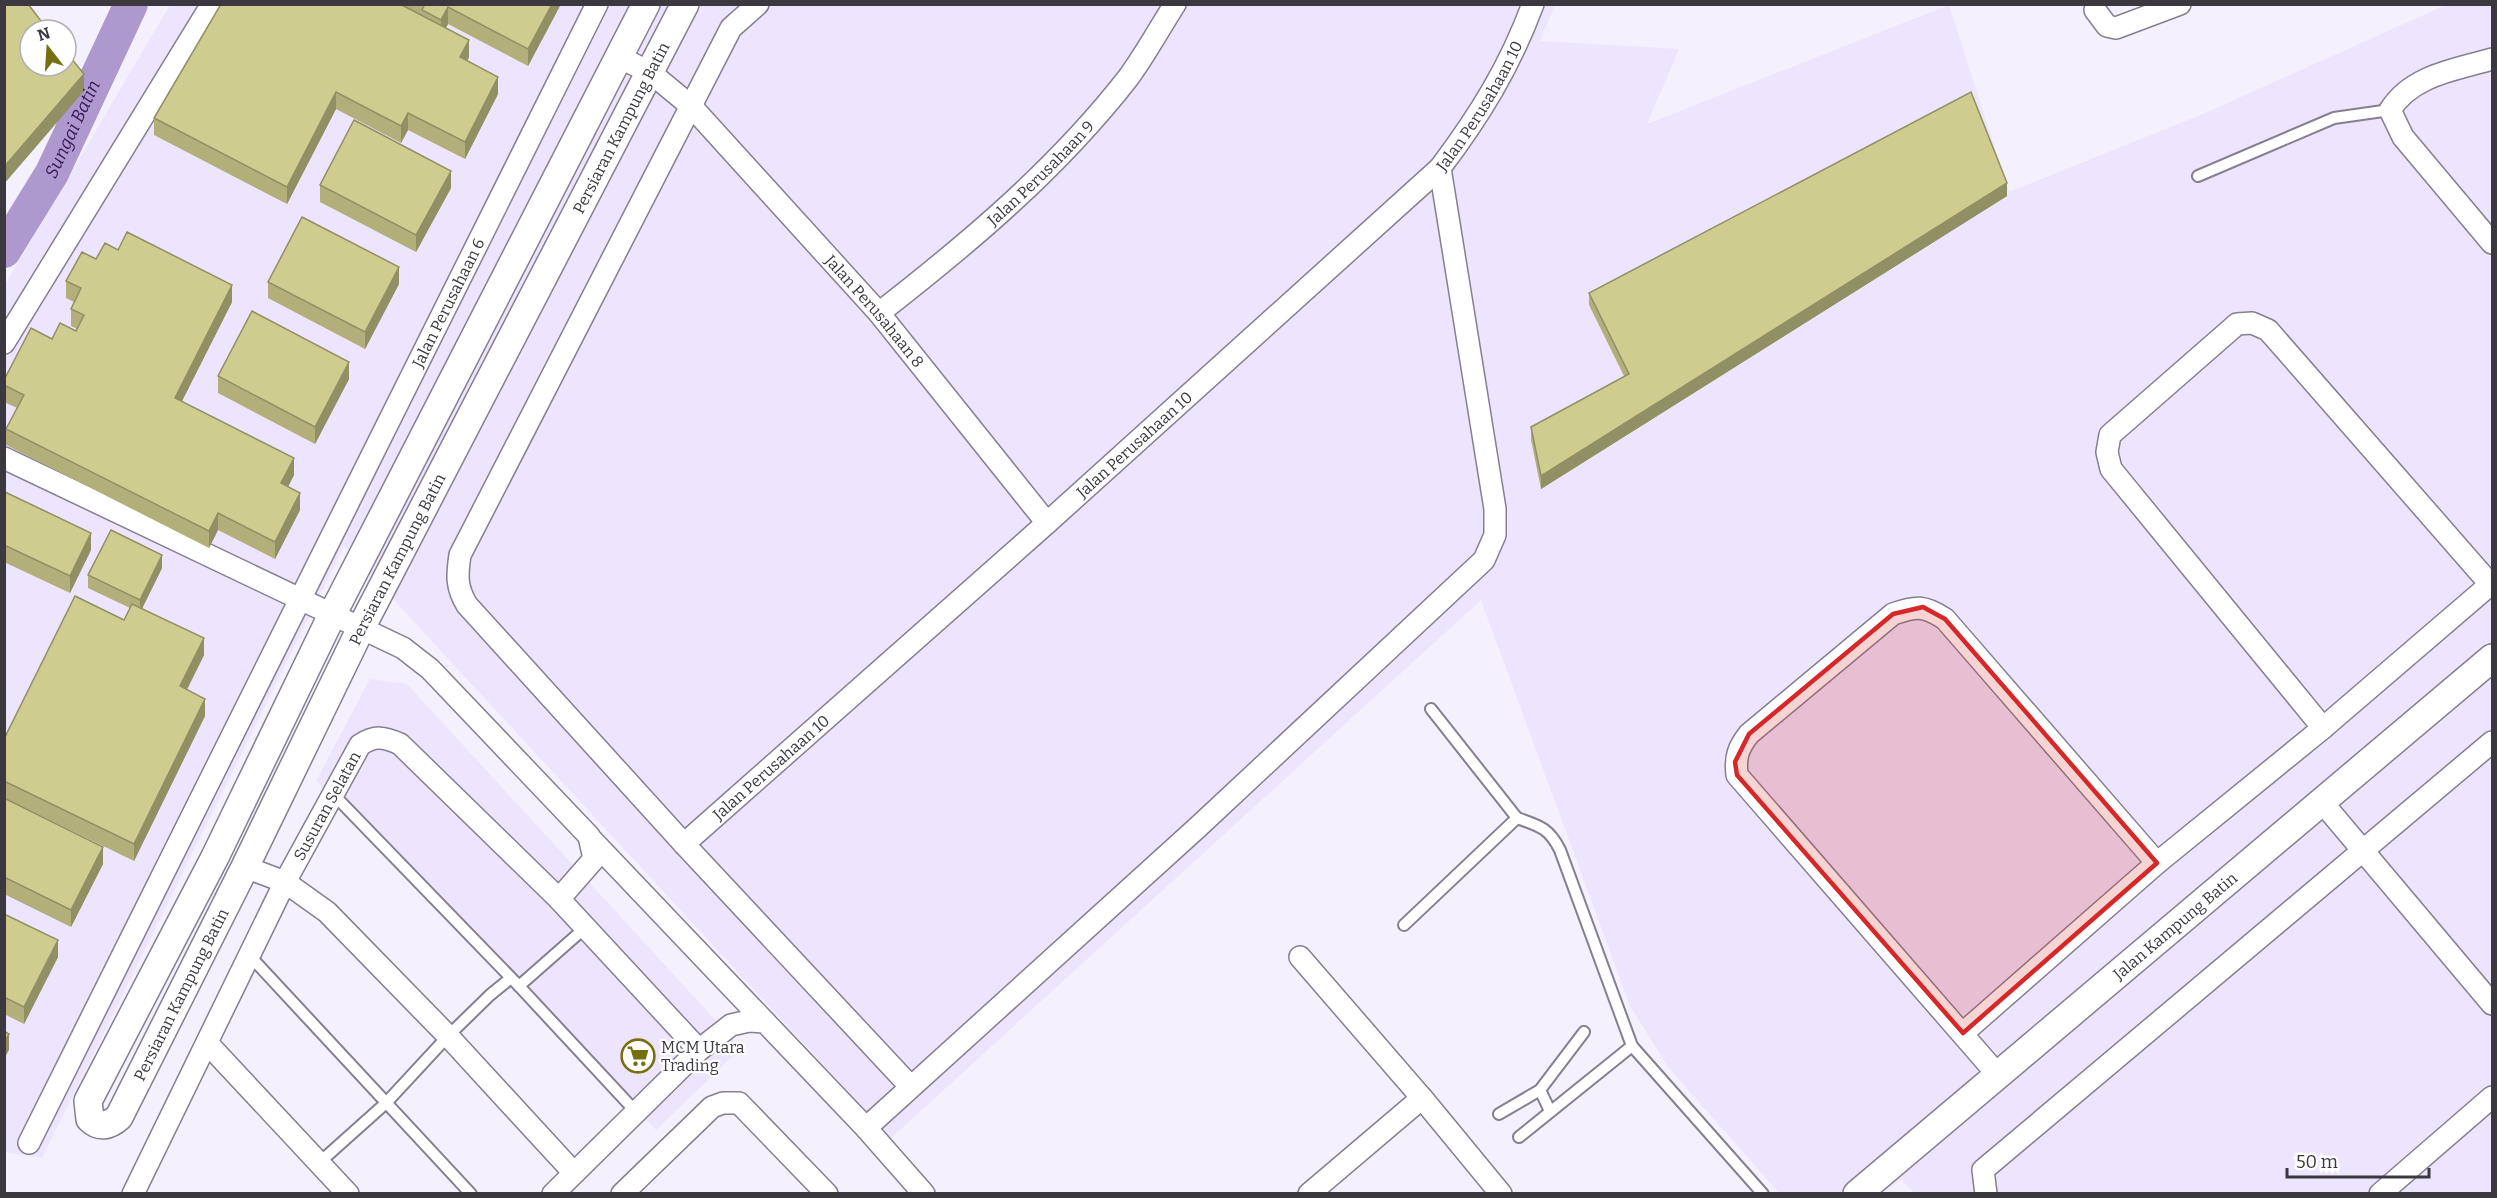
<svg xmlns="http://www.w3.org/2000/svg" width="2497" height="1198" viewBox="0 0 2497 1198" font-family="Bitter,serif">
	<rect width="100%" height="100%" fill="#f4f0fe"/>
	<g fill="#ede5fd">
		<polygon points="170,5 1555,5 1540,41 1679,49 1647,124 1949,5 2009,192 2203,114 2446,5 2492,5 2492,1193 1915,1194 1901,1179 1883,1193 1779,1193 1668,1067 1630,1006 1481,600 891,1138 344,546 42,1158 5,1152 5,285"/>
		<polygon points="370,679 407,684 741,1048 656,1130 316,781"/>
	</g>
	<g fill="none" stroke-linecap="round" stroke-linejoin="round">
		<path stroke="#ad99ce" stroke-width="34" id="s1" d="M4,251L52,173L131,4"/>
		<defs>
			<g id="service">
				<polyline points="2198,176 2334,118 2390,110"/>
				<polyline points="1431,709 1517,818"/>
				<polyline points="334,795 519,986 637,1113"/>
				<path d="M1404,925L1517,818C1540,826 1549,828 1560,850L1632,1046L1763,1194"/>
				<polyline points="250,956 471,1194"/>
				<polyline points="519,986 586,927"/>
				<polyline points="1540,1090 1550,1111"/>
				<polyline points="1499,1114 1540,1090 1584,1032"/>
				<polyline points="1519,1137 1632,1046"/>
				<polyline points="320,1162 386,1103 448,1036 490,995 511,978"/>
			</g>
			<g id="minor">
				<path d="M758,4L731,28L460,555C457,575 456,587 467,605L684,844L910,1086"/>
				<polyline points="2095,10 2107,26 2116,28 2180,4"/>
				<path id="s2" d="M619,57L651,73L692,107L879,313L1047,523"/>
				<path d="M2492,59C2455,70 2412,75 2390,110L2403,137L2492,243"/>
				<path id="s3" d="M879,313C969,243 1057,169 1128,78C1145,55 1159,29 1175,4"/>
				<polyline points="4,343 212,4"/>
				<polyline points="4,458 403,648 430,669 589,836 594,859 559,899"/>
				<polyline points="2323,728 2111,469 2107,452 2110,435 2237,324 2252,323 2268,330 2491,585"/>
				<polyline points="2322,802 2492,1004"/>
				<polyline points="589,837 765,1022"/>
				<path id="s4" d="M684,844L1047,523L1440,168C1480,115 1510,66 1533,4"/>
				<polyline points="245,867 285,882 327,912 448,1036 574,1173"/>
				<polyline points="1300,957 1422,1098"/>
				<polyline points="1963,1033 2157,863 2323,728 2492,583"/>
				<polyline points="208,1044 348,1194"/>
				<path d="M1997,1074L1737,775C1735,757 1738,748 1749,734L1893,614C1916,606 1924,605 1945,619L2157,863"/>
				<polyline points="866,1128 1198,827 1484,560 1495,535 1495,509 1440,168"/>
				<path id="s5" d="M29,1143L597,4"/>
				<path id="s6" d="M133,1194L285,882L360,745C375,735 384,737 400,744L559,899L699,1050"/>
				<polyline points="553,1194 699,1050 731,1025 749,1021 765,1022 866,1128 924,1194"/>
				<polyline points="622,1194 712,1107 723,1103 739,1103 827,1194"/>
				<polyline points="1309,1194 1422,1098 1501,1194"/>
				<polyline points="1986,1194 1983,1170 2492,742"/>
				<polyline points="2380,1194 2492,1097"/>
			</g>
			<g id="tertiary">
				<path id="s7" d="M646,4L332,615L215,857L88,1101L90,1119C99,1128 109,1126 119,1117L245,867L361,628L685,4"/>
				<path id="s8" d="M1857,1194L2492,658"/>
			</g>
		</defs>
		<use href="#service" stroke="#857f8f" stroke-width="14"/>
		<use href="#minor" stroke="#857f8f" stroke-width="24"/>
		<use href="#tertiary" stroke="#857f8f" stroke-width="30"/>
		<use href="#service" stroke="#fff" stroke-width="10"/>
		<use href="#minor" stroke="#fff" stroke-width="21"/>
		<use href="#tertiary" stroke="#fff" stroke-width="27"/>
	</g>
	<g fill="#b2af7b">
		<polygon points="401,4 561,4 528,66 448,24 446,28 469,57 467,61 498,94 465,159 408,130 401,143 336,109 287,204 154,135 154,118"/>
		<polygon points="320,185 451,188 416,252 320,202"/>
		<polygon points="2007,196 1541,489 1531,440 1531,427 1624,376 1589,305 1589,293"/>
		<polygon points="118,250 232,302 182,401 294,475 288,487 300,510 275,559 218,530 209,548 6,445 6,429 17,408 4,402 4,380 52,339 76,331 77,329 71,326 71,309 74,302 66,298 66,281 96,259"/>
		<polygon points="268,282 399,284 365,349 268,298"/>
		<polygon points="218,376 349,379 315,444 218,393"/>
		<polygon points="4,493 91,550 70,593 4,562"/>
		<polygon points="162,568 142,608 204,655 187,690 205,716 134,861 13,802 103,864 71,927 4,894 4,739 124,620 130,608 88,588 88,575"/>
		<polygon points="4,914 58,957 24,1024 4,1014"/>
	</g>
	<g fill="#918f64">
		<polygon points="552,4 561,4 528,66 528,49"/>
		<polygon points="448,7 448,24 441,37 441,20"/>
		<polygon points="469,40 469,57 460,74 460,57"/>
		<polygon points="84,74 84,91 4,184 4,167"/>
		<polygon points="498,77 498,94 465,159 465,142"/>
		<polygon points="336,92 336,109 287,204 287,187"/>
		<polygon points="408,113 408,130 401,143 401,126"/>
		<polygon points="451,171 451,188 416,252 416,235"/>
		<polygon points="2007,183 2007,196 1541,489 1541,476"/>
		<polygon points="399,267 399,284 365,349 365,332"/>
		<polygon points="232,285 232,302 175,415 175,398"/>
		<polygon points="349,362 349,379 315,444 315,427"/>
		<polygon points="294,458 294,475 281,500 281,483"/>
		<polygon points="300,493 300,510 275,559 275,542"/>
		<polygon points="218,513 218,530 209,548 209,531"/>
		<polygon points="91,533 91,550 70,593 70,576"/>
		<polygon points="162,555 162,568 140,613 140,600"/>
		<polygon points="204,638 204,655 180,703 180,686"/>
		<polygon points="205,699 205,716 134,861 134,844"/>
		<polygon points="103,847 103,864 71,927 71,910"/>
		<polygon points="58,940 58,957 24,1024 24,1007"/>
		<polygon points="9,1034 9,1050 4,1059 4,1042"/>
	</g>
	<g fill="#cfcc8f" stroke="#918f64" stroke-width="1.5">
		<polygon points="4,4 28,4 48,30 30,30 30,66 66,66 66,52 84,74 4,167"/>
		<polygon points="221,4 400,4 469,40 460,57 498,77 465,142 408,113 401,126 336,92 287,187 154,118"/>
		<polygon points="425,4 552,4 528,49 448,7 441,20 422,10"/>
		<polygon points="1971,92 2007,183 1541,476 1531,427 1629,374 1589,293"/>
		<polygon points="354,120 451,171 416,235 320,185"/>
		<polygon points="302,217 399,267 365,332 268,282"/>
		<polygon points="127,232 232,285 175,398 294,458 281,483 300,493 275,542 218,513 209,531 6,429 24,395 4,385 4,380 31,328 52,339 60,323 76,331 84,315 71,309 81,288 66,281 82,252 96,259 105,243 118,250"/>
		<polygon points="252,311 349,362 315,427 218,376"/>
		<polygon points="5,492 91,533 70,576 4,545"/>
		<polygon points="111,530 162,555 140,600 88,575"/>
		<polygon points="75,596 124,620 132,604 204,638 180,686 205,699 134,844 4,781 4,739"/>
		<polygon points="4,798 103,847 71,910 4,877"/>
		<polygon points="4,914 58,940 24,1007 4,997"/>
		<polygon points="4,1031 9,1034 4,1042"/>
	</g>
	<path fill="#d62828" fill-opacity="0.2" stroke="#d62828" stroke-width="4.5" stroke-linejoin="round" d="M1923,607L1945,619L2157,863L1963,1033L1737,775L1735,762L1749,734L1893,614Z"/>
	<defs>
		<symbol id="supermarket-ring" viewBox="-11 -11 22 22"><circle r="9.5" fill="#fff" stroke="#766f0f" stroke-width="1.5"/><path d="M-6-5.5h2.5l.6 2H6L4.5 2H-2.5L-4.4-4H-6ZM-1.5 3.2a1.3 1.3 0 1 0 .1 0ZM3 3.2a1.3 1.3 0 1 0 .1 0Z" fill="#766f0f"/></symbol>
	</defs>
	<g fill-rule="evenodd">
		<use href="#supermarket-ring" x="619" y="1037" width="38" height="38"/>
	</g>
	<g text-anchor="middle" stroke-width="4.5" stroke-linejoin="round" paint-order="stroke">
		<g font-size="16" fill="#3b383f" stroke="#fff">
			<text dy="6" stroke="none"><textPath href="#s4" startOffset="1088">Jalan Perusahaan 10</textPath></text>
			<text dy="6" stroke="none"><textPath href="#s7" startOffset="2391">Persiaran Kampung Batin</textPath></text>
			<text dy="6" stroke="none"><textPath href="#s3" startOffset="214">Jalan Perusahaan 9</textPath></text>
			<text dy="6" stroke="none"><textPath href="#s5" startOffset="939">Jalan Perusahaan 6</textPath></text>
			<text dy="6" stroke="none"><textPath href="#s2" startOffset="363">Jalan Perusahaan 8</textPath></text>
			<text dy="6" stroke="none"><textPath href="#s4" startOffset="602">Jalan Perusahaan 10</textPath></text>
			<text dy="6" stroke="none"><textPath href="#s7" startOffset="1905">Persiaran Kampung Batin</textPath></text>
			<text dy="6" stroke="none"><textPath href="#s4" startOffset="116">Jalan Perusahaan 10</textPath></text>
			<text dy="6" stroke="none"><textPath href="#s6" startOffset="434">Susuran Selatan</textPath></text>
			<text dy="6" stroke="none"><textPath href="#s8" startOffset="416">Jalan Kampung Batin</textPath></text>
			<text dy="6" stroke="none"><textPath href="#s7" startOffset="1419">Persiaran Kampung Batin</textPath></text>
		</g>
		<g font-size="16" fill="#3b383f" stroke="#fff" text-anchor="start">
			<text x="661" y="1053">MCM Utara<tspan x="661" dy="18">Trading</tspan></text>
		</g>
		<g font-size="18" font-style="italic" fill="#361858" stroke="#fff">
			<text dy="6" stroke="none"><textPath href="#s1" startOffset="140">Sungai Batin</textPath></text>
		</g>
	</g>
	<rect width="2497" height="1198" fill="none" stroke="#3b383f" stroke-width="12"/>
	<g transform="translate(48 48) rotate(343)"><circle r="28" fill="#ffffff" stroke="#b1afb2" stroke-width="1.5"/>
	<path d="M0-4.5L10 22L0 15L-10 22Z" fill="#766f0f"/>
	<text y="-9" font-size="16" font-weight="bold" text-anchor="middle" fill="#3b383f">N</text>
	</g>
	<path d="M2287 1168v9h142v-9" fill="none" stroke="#3b383f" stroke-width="3"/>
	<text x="2296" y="1168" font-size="18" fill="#3b383f" stroke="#ffffff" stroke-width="4.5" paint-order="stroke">50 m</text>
</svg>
